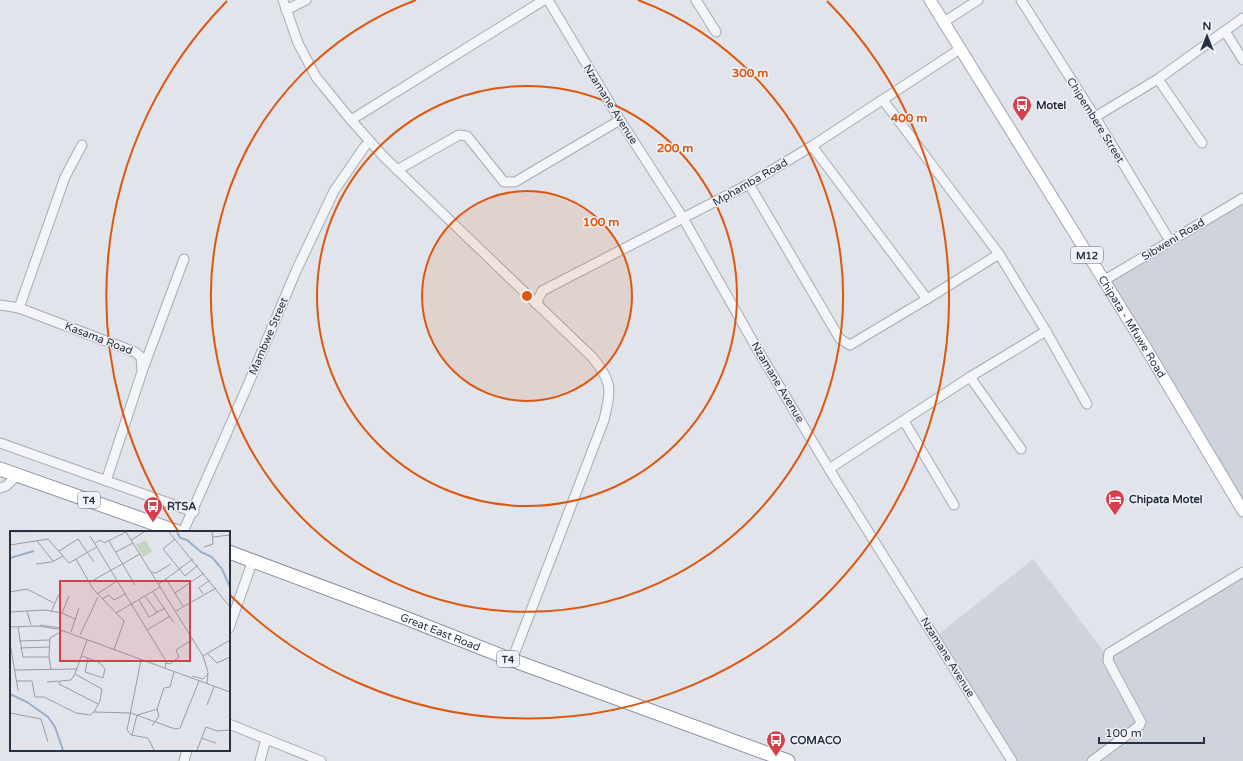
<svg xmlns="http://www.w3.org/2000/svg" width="1243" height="761" viewBox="0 0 1243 761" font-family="'Varela Round',sans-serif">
	<rect width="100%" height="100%" fill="#e1e4ea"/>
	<g fill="#cfd3dc">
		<polygon points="1243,201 1243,511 1103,281"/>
		<polygon points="1033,559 1108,657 1243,572 1243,761 1011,761 935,637"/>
	</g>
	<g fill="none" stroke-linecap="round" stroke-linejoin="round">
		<defs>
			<g id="minor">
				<path d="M283,0L298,43L316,77L351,120L384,157L592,357C613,382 611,389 604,420L512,660"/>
				<polyline points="548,0 620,120 683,218 756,347 829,469 1012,761"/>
				<polyline points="696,0 716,32"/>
				<polyline points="1021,0 1095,117 1170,241"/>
				<polyline points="286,10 306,0"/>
				<polyline points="944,22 978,0"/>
				<polyline points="1225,31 1243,60"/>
				<polyline points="1158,79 1202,143"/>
				<polyline points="883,100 999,254 1046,331 1087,404"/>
				<polyline points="1095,117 1158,79 1243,18"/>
				<polyline points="351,120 544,0"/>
				<polyline points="812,146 927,299"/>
				<polyline points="397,170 459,135 467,136 504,182 515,182 620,120"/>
				<polyline points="749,184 840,339 850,345 927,299 999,254"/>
				<polyline points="1103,281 1243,198"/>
				<polyline points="536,304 542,291 749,184 812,146 960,49"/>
				<polyline points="0,305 19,308 135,352 141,357 142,372 106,481"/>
				<polyline points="19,308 65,177 82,145"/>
				<polyline points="143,369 184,259"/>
				<polyline points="970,377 1021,449"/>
				<polyline points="904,421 954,505"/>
				<polyline points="0,443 194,512"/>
				<polyline points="829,469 970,377 1046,331"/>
				<polyline points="0,488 6,486 18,475"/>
				<polyline points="183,532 247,387 296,271 334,191 365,146"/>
				<polyline points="229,628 253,560"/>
				<polyline points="229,724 321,761"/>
				<polyline points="184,761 187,750"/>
				<polyline points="260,761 266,739"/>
				<polyline points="1092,761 1139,726 1141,722 1108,661 1109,653 1243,572"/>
			</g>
			<g id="major">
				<path id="s1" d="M930,0L1144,345L1243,511"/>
			</g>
			<g id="highway">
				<polyline points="0,469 178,532"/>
				<path id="s2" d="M229,552L403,617L512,660L788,761"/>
			</g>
		</defs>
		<use href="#minor" stroke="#a6aab5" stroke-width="11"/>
		<use href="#major" stroke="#9fa7b7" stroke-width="13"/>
		<use href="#highway" stroke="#8790a2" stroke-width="15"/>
		<use href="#minor" stroke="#f4f5f8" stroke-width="9"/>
		<use href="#major" stroke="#fff" stroke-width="11"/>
		<use href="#highway" stroke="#fff" stroke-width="13"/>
	</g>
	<circle cx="527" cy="296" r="105" fill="#de570f" fill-opacity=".12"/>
	<g fill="none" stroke="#de570f" stroke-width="2">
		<circle cx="527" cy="296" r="105"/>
		<circle cx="527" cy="296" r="210"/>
		<path d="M638 0A316 316 0 1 1 416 0"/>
		<path d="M178 531A421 421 0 0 1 227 1M827 1A421 421 0 0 1 229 594"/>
	</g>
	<defs>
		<symbol id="bus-pin" viewBox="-11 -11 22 30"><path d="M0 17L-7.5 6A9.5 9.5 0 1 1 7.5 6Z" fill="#d5404d" stroke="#f0f3f7"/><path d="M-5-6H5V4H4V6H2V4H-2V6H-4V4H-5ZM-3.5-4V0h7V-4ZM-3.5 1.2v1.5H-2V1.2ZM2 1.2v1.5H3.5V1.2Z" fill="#fff"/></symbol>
		<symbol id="hotel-pin" viewBox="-11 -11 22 30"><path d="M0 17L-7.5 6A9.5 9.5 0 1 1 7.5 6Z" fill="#d5404d" stroke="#f0f3f7"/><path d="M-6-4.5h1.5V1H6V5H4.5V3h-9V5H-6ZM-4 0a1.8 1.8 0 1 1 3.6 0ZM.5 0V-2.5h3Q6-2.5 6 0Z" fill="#fff"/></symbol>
	</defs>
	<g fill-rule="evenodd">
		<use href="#bus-pin" x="1011" y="94" width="22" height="30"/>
		<use href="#hotel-pin" x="1104" y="488" width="22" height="30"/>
		<use href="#bus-pin" x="142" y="495" width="22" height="30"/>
		<use href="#bus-pin" x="765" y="729" width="22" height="30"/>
	</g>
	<g text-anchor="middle" stroke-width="3" stroke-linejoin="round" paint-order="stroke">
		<g fill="#f0f3f7" stroke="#646a79" stroke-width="1">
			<rect x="1071" y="247" width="32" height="16" rx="3"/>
			<rect x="78" y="492" width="22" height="16" rx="3"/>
			<rect x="497" y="651" width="22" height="16" rx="3"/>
		</g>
		<g font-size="10" font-weight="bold" fill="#283043">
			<text x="1087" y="259">M12</text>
			<text x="89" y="504">T4</text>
			<text x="508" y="663">T4</text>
		</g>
		<g font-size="11" fill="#283043" stroke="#f0f3f7">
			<text transform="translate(611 104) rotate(58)" y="4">Nzamane Avenue</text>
			<text transform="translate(1096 120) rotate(58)" y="4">Chipembere Street</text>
			<text transform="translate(750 182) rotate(-30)" y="4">Mphamba Road</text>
			<text transform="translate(1173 239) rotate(-31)" y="4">Sibweni Road</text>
			<text dy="4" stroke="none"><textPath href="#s1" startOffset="384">Chipata - Mfuwe Road</textPath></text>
			<text transform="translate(268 336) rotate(-67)" y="4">Mambwe Street</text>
			<text transform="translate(99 338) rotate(21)" y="4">Kasama Road</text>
			<text transform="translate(778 382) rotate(59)" y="4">Nzamane Avenue</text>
			<text dy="4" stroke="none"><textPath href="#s2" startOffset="226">Great East Road</textPath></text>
			<text transform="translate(948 657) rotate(58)" y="4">Nzamane Avenue</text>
		</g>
		<g font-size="11" font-weight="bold" fill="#283043" stroke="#f0f3f7" text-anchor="start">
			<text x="1036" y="109">Motel</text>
			<text x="1129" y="503">Chipata Motel</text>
			<text x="167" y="510">RTSA</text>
			<text x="790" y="744">COMACO</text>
		</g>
	</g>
	<g transform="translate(10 531)">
		<rect width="220" height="220" fill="#e1e4ea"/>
		<path d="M0,1H113L3,2ZM136,9L142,21L133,26L126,14Z" fill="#c5d5c1"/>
		<path fill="none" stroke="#9aafcc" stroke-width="2" d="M167,1L170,7L177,9L191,21L202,26L212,38L220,56M0,27L24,20M0,163L17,171L38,186L45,196L53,219"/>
		<path fill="none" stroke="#979ca7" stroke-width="1" d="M116,1L193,125L198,141L197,153M159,1L220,76M80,5L156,130L155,137M203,6L220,4M165,8L153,18L175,45L188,34M121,9L134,1M27,10L43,30M99,10L125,54M85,12L91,9L94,12L116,1M0,14L38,8L59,32L87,16M194,16L203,13L202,1M49,20L68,8L84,31M106,21L123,12M66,28L83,58L114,90L104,119M26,33L42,31L53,25M141,41L146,42L161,33M156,48L173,75M80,51L130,23M149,53L183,28M0,61L17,58L44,72M143,61L164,92M165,62L194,42M87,63L107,50M193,63L189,57L200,49M135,65L147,81M92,68L99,64L104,69L115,63M129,69L139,86L155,77M17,80L21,94M166,80L206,57M0,81L35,79L52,82L65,88L61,101M41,81L49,63M52,82L59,65M106,82L150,56M65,89L69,77M30,94L51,97M0,96L27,95L48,98L220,161M8,96L13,126H39L40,107L52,100M137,99L160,85M70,104L88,66M77,109L65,143L61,149L50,150L49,153L88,173M9,110L40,109M0,112L8,159M10,117L39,116M197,122L207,132L220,126M71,125L78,127L88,131L92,134L95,138L93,147L75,141L78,127M193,125L220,109M39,126L41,138M131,129L117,199L121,204L138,207L144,219M156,132L160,133L169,126L166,119L183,108M4,139L67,138M65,143L92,158L90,170L84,181M182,145L193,148L198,143M6,150H22L25,166H34L66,182L80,184L84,181L121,182L165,198L170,197L189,150M37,151L49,150M197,174L204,156M0,182L31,188L38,211M127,184L148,178M142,195L149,185L147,178L154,157L160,156L164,141M122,204L127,184M191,207L206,212M187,219L196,196L207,200L220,199"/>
		<path fill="#d5404d" fill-opacity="0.15" stroke="#d5404d" stroke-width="2" d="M50,50H180V130H50Z"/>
		<rect width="220" height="220" fill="none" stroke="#283043" stroke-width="2"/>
	</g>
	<circle cx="527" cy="296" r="6" fill="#de570f" stroke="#f0f3f7" stroke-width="2"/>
	<g font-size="12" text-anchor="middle" font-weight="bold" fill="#de570f" stroke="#f0f3f7" stroke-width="3" stroke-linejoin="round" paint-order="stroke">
		<text x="750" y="77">300 m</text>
		<text x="909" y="122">400 m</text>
		<text x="675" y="152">200 m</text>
		<text x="601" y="226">100 m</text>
	</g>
	<g transform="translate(1207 36)" stroke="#f0f3f7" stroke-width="3" paint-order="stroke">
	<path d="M0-3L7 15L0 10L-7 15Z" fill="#283043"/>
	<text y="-6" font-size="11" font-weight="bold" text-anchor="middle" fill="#283043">N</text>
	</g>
	<path d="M1099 737v6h105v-6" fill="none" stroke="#283043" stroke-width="2"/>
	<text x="1105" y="737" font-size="12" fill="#283043" stroke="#f0f3f7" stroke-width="3" paint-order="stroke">100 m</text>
</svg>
